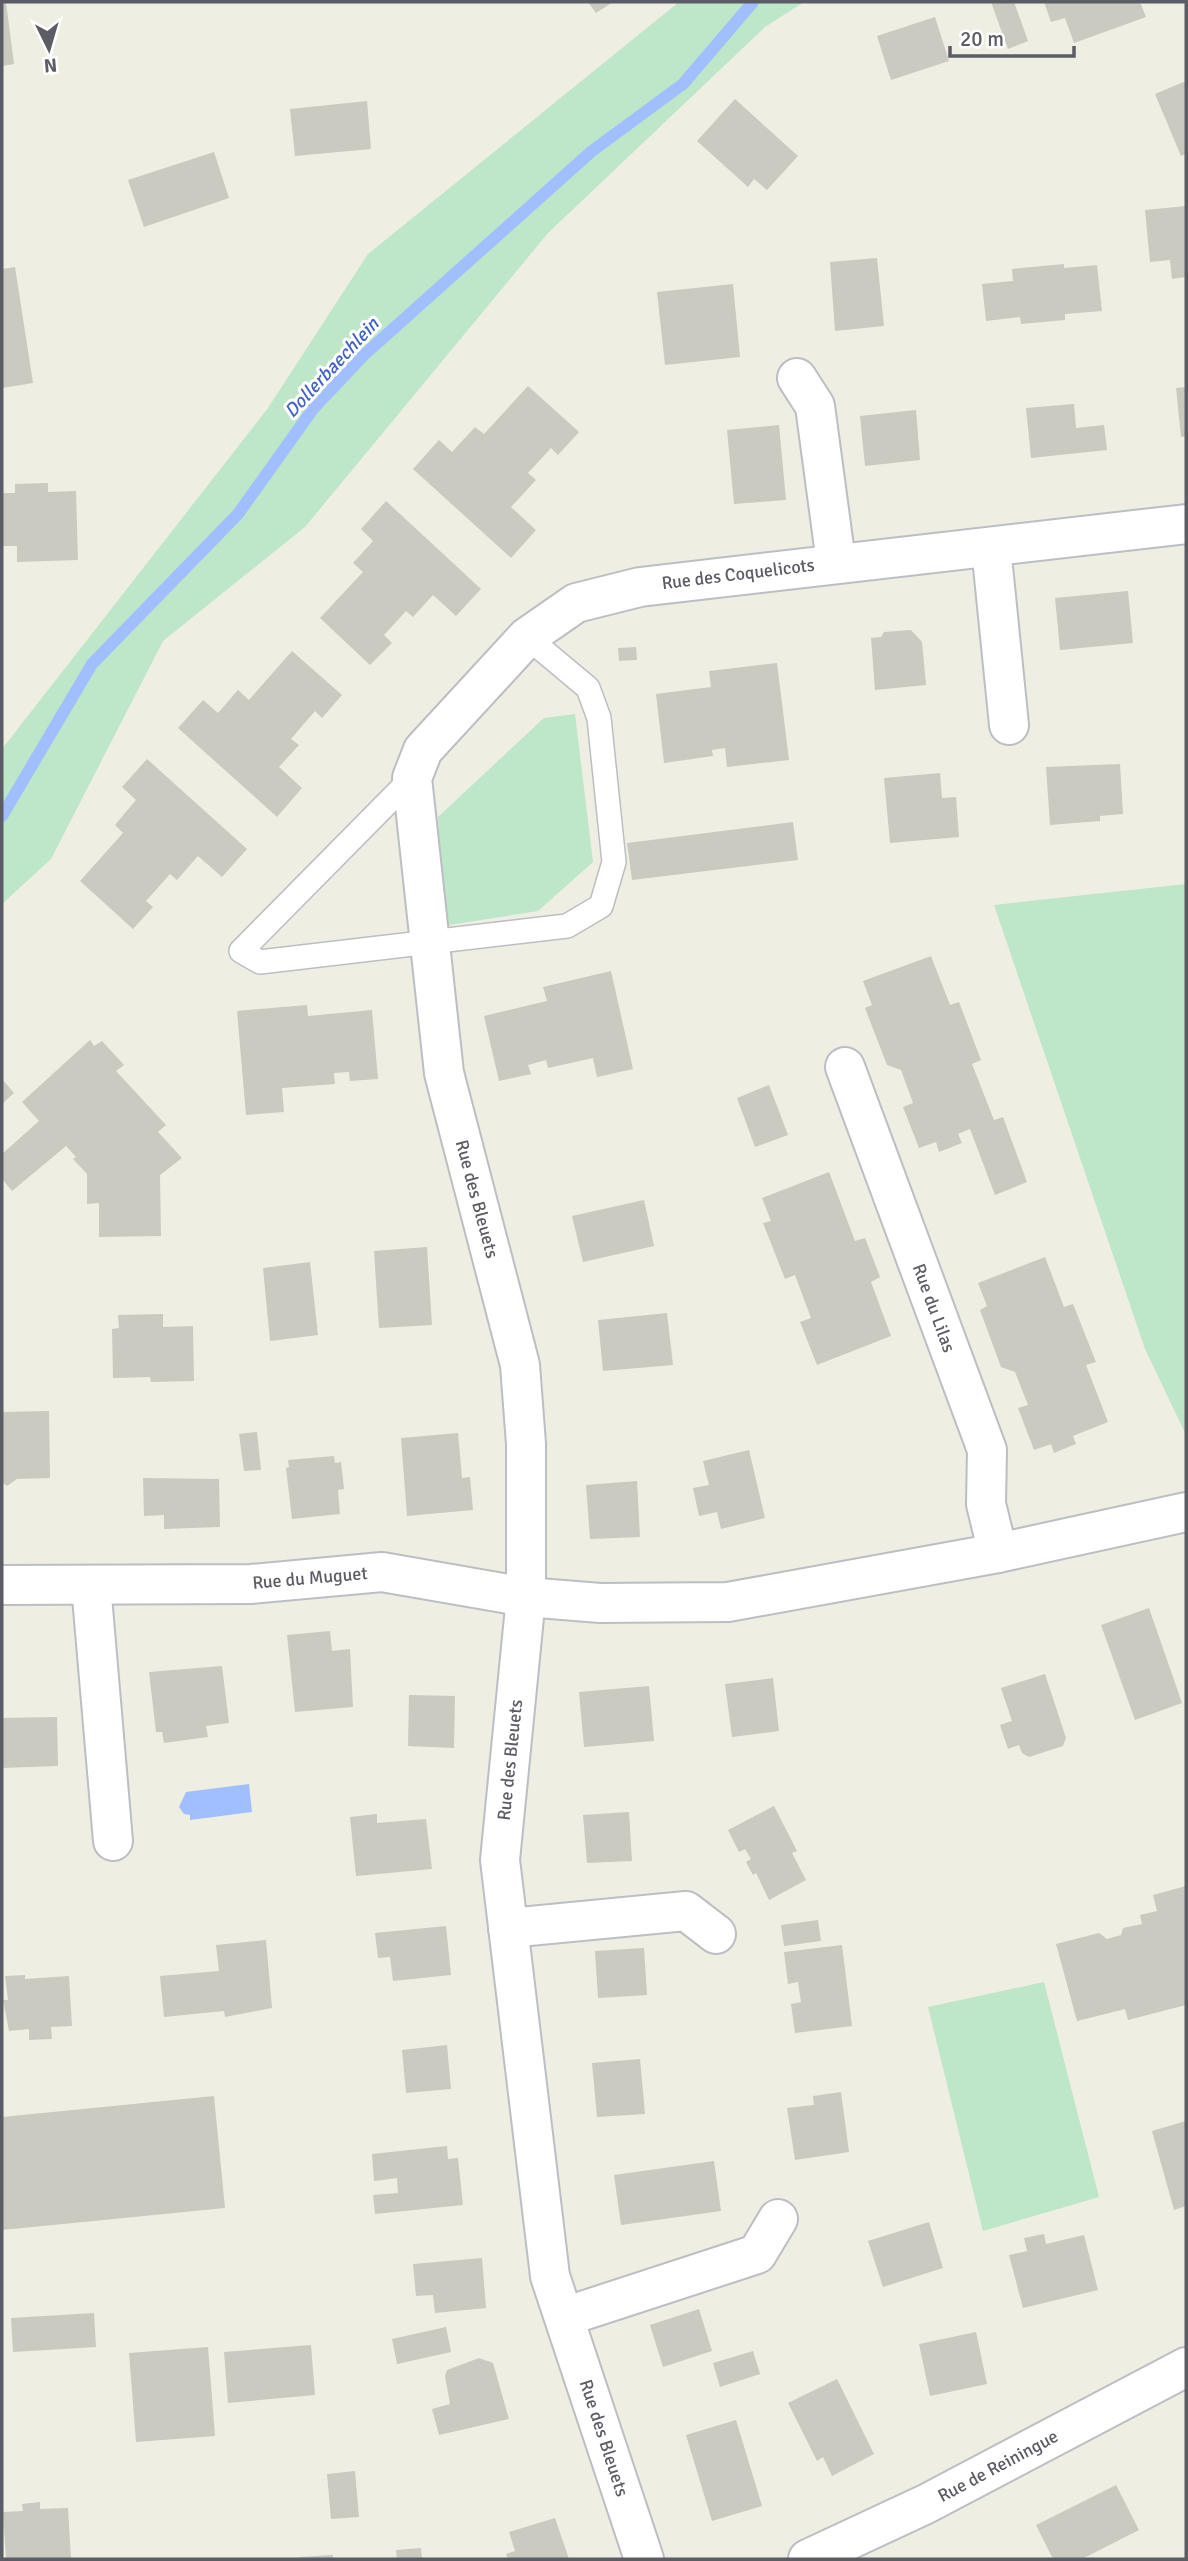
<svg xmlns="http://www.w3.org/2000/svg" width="1188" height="2561" viewBox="0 0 1188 2561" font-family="Signika,sans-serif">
	<rect width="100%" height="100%" fill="#eeeee2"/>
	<g fill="#bee6c8">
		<polygon points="679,2 804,2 765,27 548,233 305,527 163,641 51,859 2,904 2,749 268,408 368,254"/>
		<polygon points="575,714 593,862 538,911 443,926 438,817 544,718"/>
		<polygon points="1186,884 1186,1435 1145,1349 994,905"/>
		<polygon points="1044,1982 1099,2197 983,2231 928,2007"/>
	</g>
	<polygon fill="#a1bfff" points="249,1784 252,1812 190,1820 190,1815 184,1814 179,1807 186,1792"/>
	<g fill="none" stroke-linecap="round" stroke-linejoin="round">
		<polyline stroke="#a1bfff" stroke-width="12" points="2,816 92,664 238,514 313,409 365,354 592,151 683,84 753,2"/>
	</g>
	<g fill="#cbcac1">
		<polygon points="6,2 14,64 2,66 2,3"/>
		<polygon points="588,2 613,2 596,13"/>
		<polygon points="991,2 1014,2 1028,41 1008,49"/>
		<polygon points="1044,2 1140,2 1146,17 1074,43 1065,18 1051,22"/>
		<polygon points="935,17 949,61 891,80 877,36"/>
		<polygon points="1186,81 1186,154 1181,156 1155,94"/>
		<polygon points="735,99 798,156 767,190 754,179 748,187 697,141"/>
		<polygon points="367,101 371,149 295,156 290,109"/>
		<polygon points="214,152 229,198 144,227 128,180"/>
		<polygon points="1186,206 1186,277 1172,279 1170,260 1150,262 1145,210"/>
		<polygon points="877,258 884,326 835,331 830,262"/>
		<polygon points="1064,264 1064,268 1097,265 1102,311 1065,314 1065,320 1021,324 1020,317 986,321 982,284 1013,281 1012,269"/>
		<polygon points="15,267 33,383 2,388 2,269"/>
		<polygon points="733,284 740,357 665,365 657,292"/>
		<polygon points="528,386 579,432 558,455 551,448 528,473 536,480 511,507 536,530 511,558 413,469 439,440 452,452 475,427 484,434"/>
		<polygon points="1186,387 1186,436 1181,437 1176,388"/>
		<polygon points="1074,404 1076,428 1104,425 1107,450 1031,458 1026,408"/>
		<polygon points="916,410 920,460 865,466 860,416"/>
		<polygon points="779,425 786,500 734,504 727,430"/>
		<polygon points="48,483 48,492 76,491 78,560 17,562 17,546 2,546 2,493 15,493 15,484"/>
		<polygon points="386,501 481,589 456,616 433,595 413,617 406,611 384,635 392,643 370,665 320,618 363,572 353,563 373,541 361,529"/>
		<polygon points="1128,591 1133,643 1060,650 1055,598"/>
		<polygon points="911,630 922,642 926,685 875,690 871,638 881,637 884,632"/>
		<polygon points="636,647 637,660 619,661 618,648"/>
		<polygon points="292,651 342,695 322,718 315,711 291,739 299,745 279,767 302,788 277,817 178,728 203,700 218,713 238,690 249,700"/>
		<polygon points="777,663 789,760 727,767 725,748 712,750 713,756 664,763 656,694 711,687 709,671"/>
		<polygon points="147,759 247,849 222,877 198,856 177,880 170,874 146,901 153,907 133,929 80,881 123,833 115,825 136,800 122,787"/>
		<polygon points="1120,764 1123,814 1100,816 1100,821 1050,825 1046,767"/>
		<polygon points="940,773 942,798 956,797 959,837 890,843 884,778"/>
		<polygon points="793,822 798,860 632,880 627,843"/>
		<polygon points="931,956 950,1005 959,1002 981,1060 972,1064 994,1120 1003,1117 1027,1182 995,1195 970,1129 958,1134 962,1143 939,1152 936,1142 919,1148 903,1107 913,1103 901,1070 887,1065 865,1008 872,1005 863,981"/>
		<polygon points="611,971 633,1069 597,1077 593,1058 548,1068 546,1060 528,1065 531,1074 499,1081 484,1016 547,1001 543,987"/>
		<polygon points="307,1005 308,1016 372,1010 378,1079 350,1081 349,1072 334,1073 335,1084 282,1088 284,1112 246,1115 237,1011"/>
		<polygon points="90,1040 94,1046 102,1041 124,1065 116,1071 166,1125 158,1132 182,1158 160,1175 161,1236 99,1237 99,1203 87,1204 87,1174 73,1159 76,1157 66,1146 12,1191 2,1179 2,1154 39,1121 22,1102"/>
		<polygon points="2,1079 14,1093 2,1104"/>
		<polygon points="769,1085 788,1135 755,1147 737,1098"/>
		<polygon points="829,1172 855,1241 865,1238 872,1256 880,1277 871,1282 891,1336 817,1365 800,1322 811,1318 795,1275 785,1279 763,1223 771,1221 762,1198"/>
		<polygon points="644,1200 654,1246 583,1262 572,1216"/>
		<polygon points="427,1247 432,1325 379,1328 374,1251"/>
		<polygon points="1045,1257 1064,1307 1073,1304 1096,1362 1086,1365 1108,1422 1073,1436 1076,1444 1054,1453 1051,1444 1034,1450 1018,1408 1028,1405 1015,1372 1001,1367 980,1310 987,1306 978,1283"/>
		<polygon points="310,1262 318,1335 270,1341 263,1268"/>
		<polygon points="667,1313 673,1365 603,1371 598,1320"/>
		<polygon points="163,1314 163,1327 193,1326 194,1381 151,1382 150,1377 113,1378 112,1329 119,1328 118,1315"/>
		<polygon points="49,1411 50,1478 17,1479 7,1486 2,1482 2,1412"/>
		<polygon points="257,1432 261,1470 244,1471 239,1434"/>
		<polygon points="458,1433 462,1478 470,1477 473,1510 407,1516 401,1438"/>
		<polygon points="749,1450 765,1518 721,1529 717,1512 699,1516 693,1488 709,1485 703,1461"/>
		<polygon points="334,1456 335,1463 341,1462 344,1489 338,1490 340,1514 292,1519 286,1468 289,1467 288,1460"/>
		<polygon points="143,1478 219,1479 220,1527 164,1529 164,1515 144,1516"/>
		<polygon points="637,1481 640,1537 590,1539 586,1485"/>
		<polygon points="1149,1608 1182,1703 1135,1720 1101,1625"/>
		<polygon points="330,1631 332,1651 350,1649 353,1707 295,1712 287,1635"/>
		<polygon points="222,1666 229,1723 206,1726 208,1737 164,1743 162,1732 156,1732 149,1672"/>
		<polygon points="1045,1674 1066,1738 1063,1746 1029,1757 1022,1753 1019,1745 1008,1749 1000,1725 1012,1721 1001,1688"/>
		<polygon points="773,1678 779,1731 732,1737 725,1684"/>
		<polygon points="649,1686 654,1741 584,1747 579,1692"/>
		<polygon points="409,1695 455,1696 454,1748 408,1746"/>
		<polygon points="57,1717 58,1766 2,1768 2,1718"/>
		<polygon points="774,1806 797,1851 792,1853 806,1880 769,1900 756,1873 753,1875 746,1862 751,1859 745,1849 739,1852 728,1830"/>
		<polygon points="629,1812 632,1861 587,1863 583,1815"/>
		<polygon points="377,1814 377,1823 426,1819 432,1869 356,1876 350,1817"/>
		<polygon points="1186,1886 1186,2005 1128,2020 1125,2009 1077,2021 1056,1944 1099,1933 1107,1939 1121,1935 1123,1928 1142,1924 1140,1915 1157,1911 1153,1895"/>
		<polygon points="818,1920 821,1941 784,1946 781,1925"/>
		<polygon points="446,1926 451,1975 393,1981 390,1957 378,1958 375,1933"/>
		<polygon points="266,1940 272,2008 225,2017 224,2011 164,2017 160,1976 219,1971 216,1945"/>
		<polygon points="842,1945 852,2026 795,2033 791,2004 801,2002 798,1982 788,1984 784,1952"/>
		<polygon points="644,1948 647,1995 598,1998 595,1951"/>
		<polygon points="25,1975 25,1979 69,1976 72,2026 51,2027 52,2039 29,2040 29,2029 9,2031 3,2000 8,2000 5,1976"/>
		<polygon points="447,2045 451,2089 406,2093 402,2050"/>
		<polygon points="640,2059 645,2114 597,2117 592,2063"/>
		<polygon points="841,2092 849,2152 795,2160 787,2108 814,2105 813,2096"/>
		<polygon points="214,2096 225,2208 2,2230 2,2117"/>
		<polygon points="1186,2121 1186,2206 1174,2210 1152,2131"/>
		<polygon points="447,2146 448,2159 458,2158 463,2205 375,2214 373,2195 398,2193 397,2178 374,2181 372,2154"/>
		<polygon points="714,2161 721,2211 621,2225 614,2175"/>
		<polygon points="929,2222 943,2268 883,2287 868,2241"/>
		<polygon points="1044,2234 1046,2244 1084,2235 1098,2290 1023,2308 1009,2255 1027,2251 1024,2238"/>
		<polygon points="482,2258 486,2308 435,2313 433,2295 416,2296 413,2264"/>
		<polygon points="699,2309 712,2351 663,2367 650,2325"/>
		<polygon points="94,2313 96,2347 13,2352 11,2318"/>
		<polygon points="446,2327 451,2352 397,2364 392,2339"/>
		<polygon points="976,2332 987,2384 930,2396 919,2344"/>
		<polygon points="311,2345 315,2395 228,2403 224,2352"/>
		<polygon points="208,2347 215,2436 136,2442 129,2353"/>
		<polygon points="753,2351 760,2374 720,2387 713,2363"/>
		<polygon points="479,2358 493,2363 509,2419 439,2435 432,2409 450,2404 445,2376 447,2370"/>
		<polygon points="837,2379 874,2454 832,2476 823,2457 817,2461 788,2403"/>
		<polygon points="736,2420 762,2506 712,2521 686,2435"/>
		<polygon points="355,2471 359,2517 331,2519 327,2474"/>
		<polygon points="1116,2485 1139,2530 1082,2559 1053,2559 1036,2525"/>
		<polygon points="40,2502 40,2509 68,2508 71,2559 6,2559 3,2512 23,2511 22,2504"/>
		<polygon points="555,2518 569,2559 508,2559 506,2554 515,2551 509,2532"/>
		<polygon points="421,2548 422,2559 397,2559 396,2550"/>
		<polygon points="333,2555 333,2559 300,2559 300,2557"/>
	</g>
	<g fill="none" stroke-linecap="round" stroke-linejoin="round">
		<defs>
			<polyline id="lane" points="412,778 241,951 260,962 567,926 601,906 614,862 599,718 588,688 527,637"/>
			<g id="street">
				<polyline points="797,378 815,406 836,562"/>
				<polyline points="991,547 1009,725"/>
				<polyline points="845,1067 987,1450 986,1504 998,1553"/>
				<polyline points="2,1585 251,1584 382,1572 526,1597 600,1603 728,1602 998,1553 1186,1512"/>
				<polyline points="91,1585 113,1841"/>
				<polyline points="508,1928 686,1911 716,1934"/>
				<polyline points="564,2317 757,2254 778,2219"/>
				<polyline points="644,2559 550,2276 500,1860 526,1597 526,1444 520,1365 444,1073 412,778 423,750 527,637 576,603 640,587 1186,524"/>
				<polyline points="808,2559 926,2504 1186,2367"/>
			</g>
		</defs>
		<use href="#lane" stroke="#bdbec4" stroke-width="26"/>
		<use href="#street" stroke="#bdbec4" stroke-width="42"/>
		<use href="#lane" stroke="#fff" stroke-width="23"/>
		<use href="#street" stroke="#fff" stroke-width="38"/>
	</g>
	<g text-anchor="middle" stroke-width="6" stroke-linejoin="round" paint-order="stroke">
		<g font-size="18" fill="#5b5c64" stroke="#fff">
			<text transform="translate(738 574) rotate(-7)" y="6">Rue des Coquelicots</text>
			<text transform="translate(477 1199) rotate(75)" y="6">Rue des Bleuets</text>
			<text transform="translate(934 1308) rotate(70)" y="6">Rue du Lilas</text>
			<text transform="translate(310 1578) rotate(-5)" y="6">Rue du Muguet</text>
			<text transform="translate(510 1760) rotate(-84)" y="6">Rue des Bleuets</text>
			<text transform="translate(604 2438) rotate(72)" y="6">Rue des Bleuets</text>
			<text transform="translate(998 2466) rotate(-28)" y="6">Rue de Reiningue</text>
		</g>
		<g font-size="19" font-style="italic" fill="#4061c6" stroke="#fff">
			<text transform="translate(331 367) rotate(-47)" y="7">Dollerbaechlein</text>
		</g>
	</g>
	<rect width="1188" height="2561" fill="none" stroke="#5b5c64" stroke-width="7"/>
	<g transform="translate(49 49) rotate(175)" stroke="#ffffff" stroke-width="5" paint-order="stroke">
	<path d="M0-5L12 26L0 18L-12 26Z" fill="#5b5c64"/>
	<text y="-10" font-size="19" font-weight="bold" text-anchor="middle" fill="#5b5c64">N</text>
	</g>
	<path d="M950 46v10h124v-10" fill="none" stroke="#5b5c64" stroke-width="3.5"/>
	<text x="960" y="46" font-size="21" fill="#5b5c64" stroke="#ffffff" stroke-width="5" paint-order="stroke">20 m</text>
</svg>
